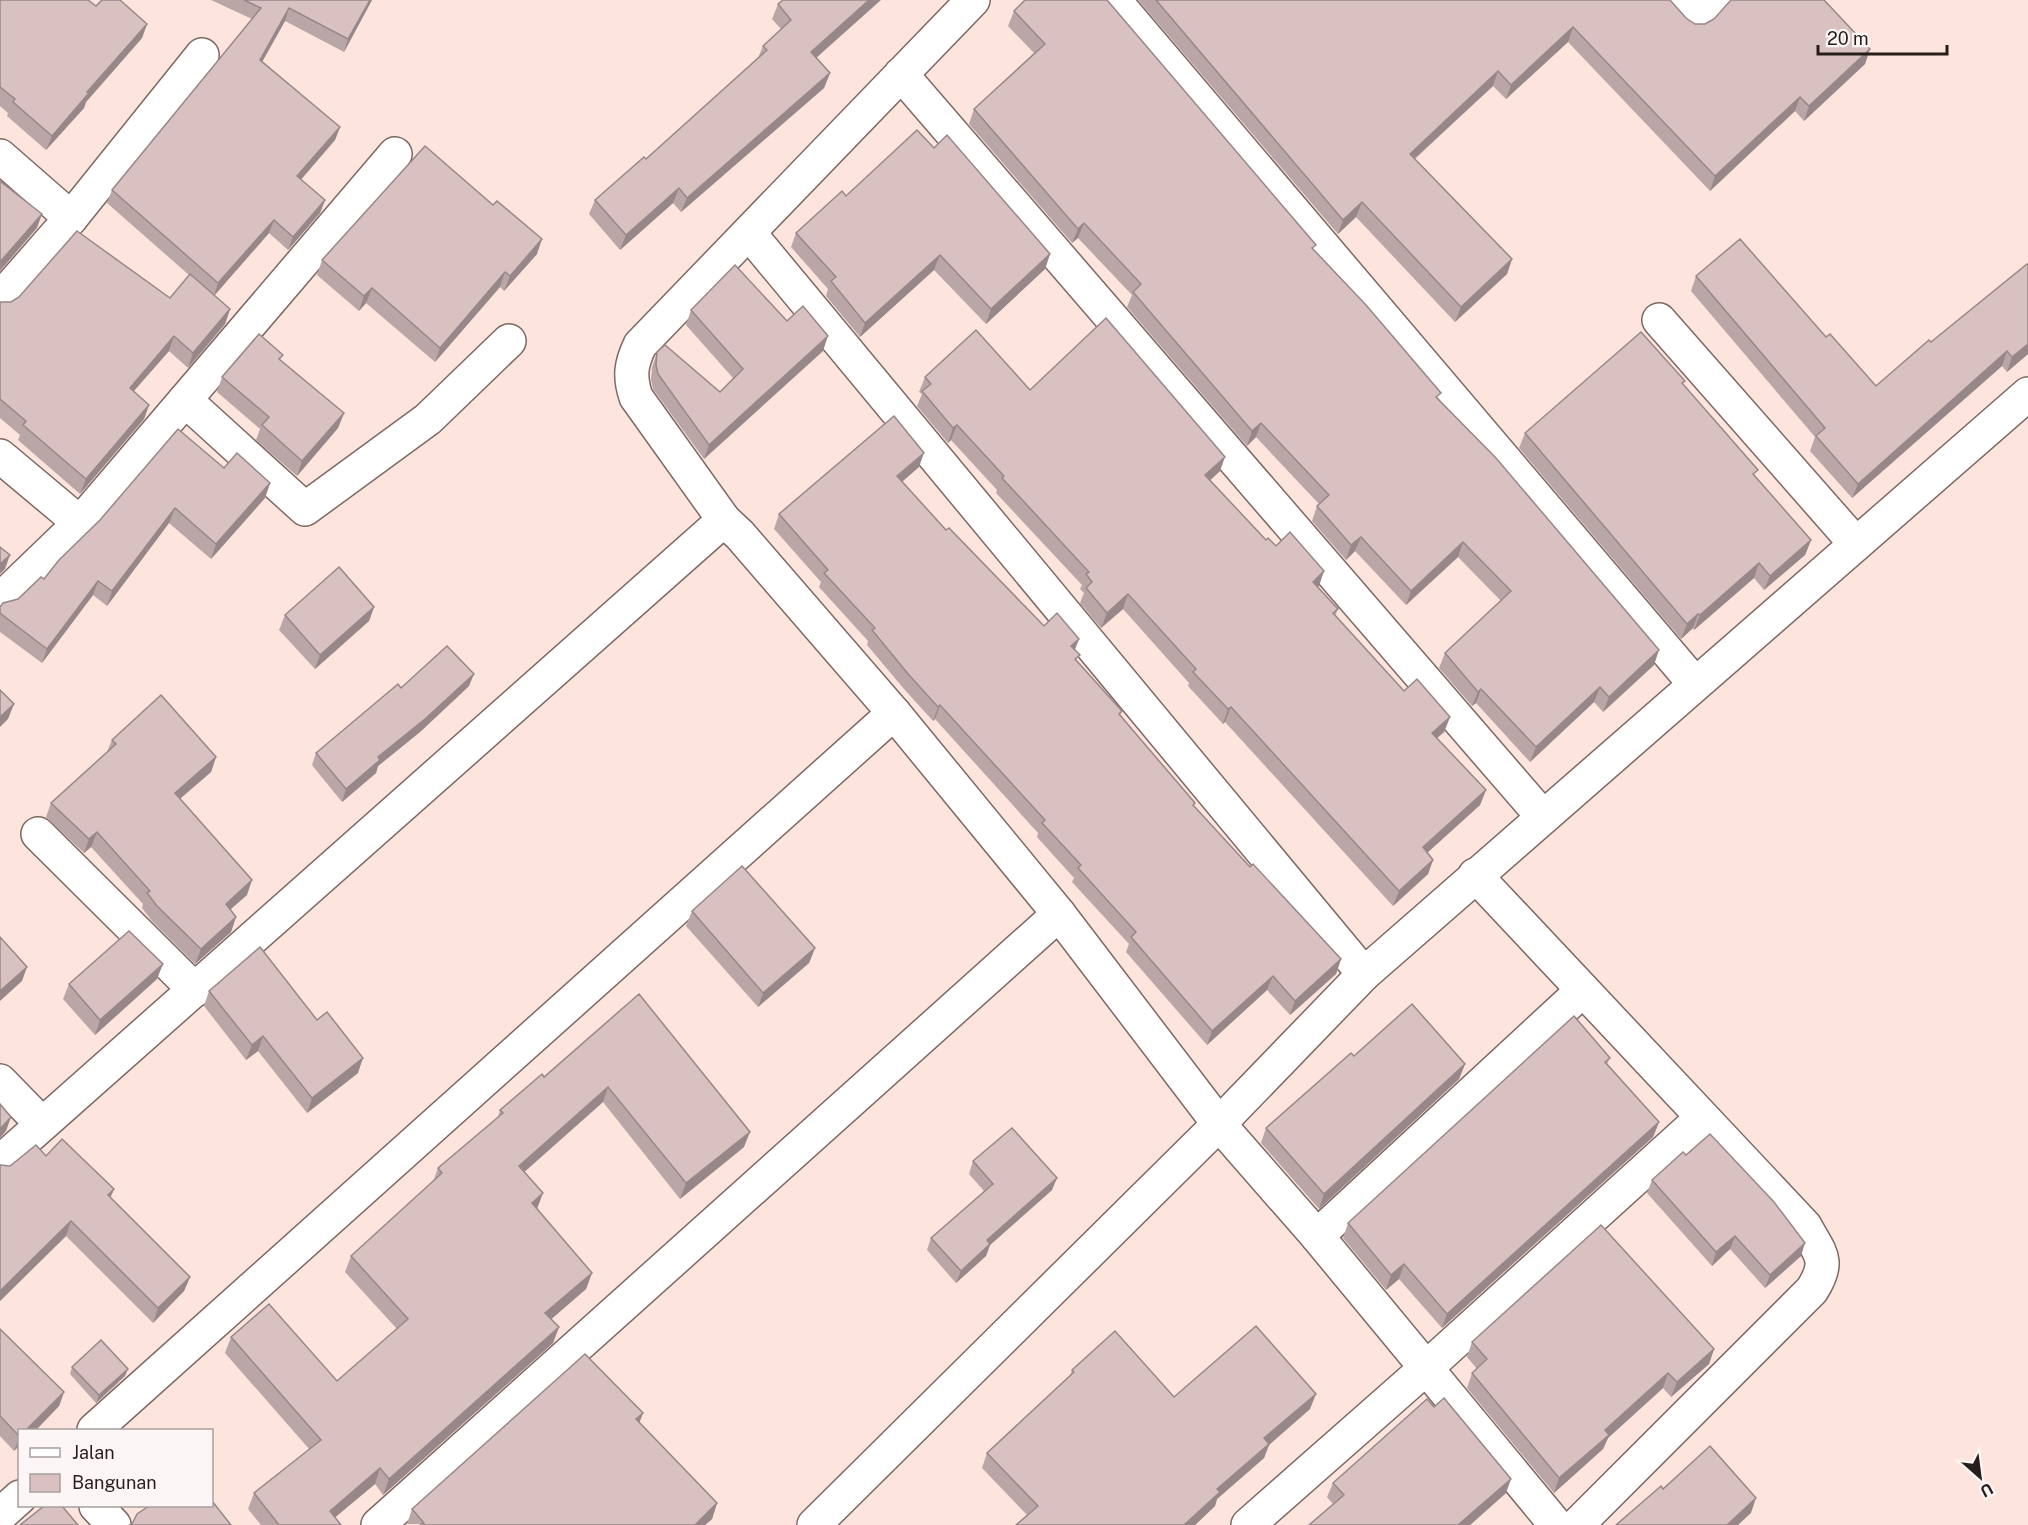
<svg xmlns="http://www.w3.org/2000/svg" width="2028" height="1525" viewBox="0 0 2028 1525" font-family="'Public Sans',sans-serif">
	<rect width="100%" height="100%" fill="#fde5de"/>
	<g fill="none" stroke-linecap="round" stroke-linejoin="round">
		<defs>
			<g id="minor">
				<polyline points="1114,0 1695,684"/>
				<polyline points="1677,0 1695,21 1716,0"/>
				<polyline points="901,74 1543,817"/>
				<polyline points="0,156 71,218"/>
				<polyline points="749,233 1364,974"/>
				<polyline points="0,299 71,218 202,55"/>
				<polyline points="1659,320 1856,544"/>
				<polyline points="185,400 305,509 428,419 509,341"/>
				<polyline points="0,456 80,523"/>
				<path d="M724,520L636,397C629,376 631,364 640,345L973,0"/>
				<polyline points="0,600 80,523 395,154"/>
				<polyline points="38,834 195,990"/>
				<path d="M1475,875L1805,1226C1820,1254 1831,1260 1812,1290L1577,1525"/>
				<polyline points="0,1081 42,1124"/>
				<polyline points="0,1162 724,520 740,535 894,713 1059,914 1219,1124 1317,1236 1556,1525"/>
				<polyline points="1317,1236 1583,990"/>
				<polyline points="94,1430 894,713"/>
				<polyline points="96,1506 114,1525"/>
				<polyline points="0,1515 20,1497"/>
				<polyline points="378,1525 1059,914"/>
				<polyline points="814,1525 1219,1124 1364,974 2028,394"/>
				<polyline points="1248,1525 1425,1369 1702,1118"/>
			</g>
		</defs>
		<use href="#minor" stroke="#7d6862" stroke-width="36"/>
		<use href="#minor" stroke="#fff" stroke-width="33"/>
	</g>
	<g fill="#bba6a7">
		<polygon points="0,0 96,6 147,24 142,38 86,102 84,108 46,150 7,116 8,113 0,106"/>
		<polygon points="211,0 372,0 344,52 285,21 262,61 340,127 335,140 301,179 325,200 320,213 288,250 269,233 214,295 230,309 225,324 188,368 169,351 134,391 149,405 144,419 80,494 18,440 20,435 0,418 0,302 170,298 189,275 107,203 112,190 252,19"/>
		<polygon points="783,0 816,57 830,73 824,88 681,212 673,203 620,250 589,214 595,200 646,159 758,58 763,46 781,29 772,19 778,4"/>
		<polygon points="1138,0 1670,0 1686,18 1695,24 1870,49 1865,64 1804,121 1795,111 1710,191 1568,42 1506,99 1493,86 1415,159 1512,259 1507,274 1455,322 1356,217 1338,234"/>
		<polygon points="1014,11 1314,250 1439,399 1654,665 1603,712 1594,702 1530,762 1476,703 1472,706 1439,668 1445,653 1501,601 1458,557 1406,605 1355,551 1346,560 1312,521 1317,506 1319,504 1256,437 1247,446 1127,307 1132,295 1078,238 1072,243 969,124 974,109 1034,53 1008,26"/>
		<polygon points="934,148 1050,254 1045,269 986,324 934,270 860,337 826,296 828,289 791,247 796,233 846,196"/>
		<polygon points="537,254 504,291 500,287 435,362 366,303 359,311 317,275 322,260"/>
		<polygon points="2028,265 2028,354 2007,372 2002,366 1852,498 1810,451 1815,437 1691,291 1696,276 1826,337 1876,386"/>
		<polygon points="691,310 787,321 823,351 704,459 653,389 651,380 652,367 657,352 720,392 733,378 686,325"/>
		<polygon points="281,360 344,413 338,428 297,476 256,440 260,429 217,392 222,377"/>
		<polygon points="925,377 1030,390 1220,471 1210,480 1266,540 1276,546 1324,571 1318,587 1338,609 1335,616 1404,691 1450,717 1444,732 1437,738 1486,790 1480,805 1427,853 1433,860 1428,874 1393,906 1225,722 1223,724 1188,686 1189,683 1123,609 1101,628 1080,603 1084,593 1080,589 1082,585 996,493 997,490 951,440 948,443 917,406 922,394 919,392"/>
		<polygon points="1683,385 1755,477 1811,540 1805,555 1764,590 1754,578 1694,630 1693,628 1681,639 1519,448 1525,433"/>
		<polygon points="919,467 902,482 946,530 1044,626 1079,639 1075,650 1077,662 1122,711 1120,715 1194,807 1250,867 1341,959 1336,974 1290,1015 1267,990 1207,1045 1126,952 1129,944 1072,882 1074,878 1037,837 1038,833 935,719 933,721 904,689 867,645 868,641 819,587 821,582 774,529 779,514"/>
		<polygon points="224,468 270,483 265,498 211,559 169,523 107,606 93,595 42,663 0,632 0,607 18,599"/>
		<polygon points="374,607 369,621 315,669 279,630 285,615"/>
		<polygon points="469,686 420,732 378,766 376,773 342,802 312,765 316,753 401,688"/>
		<polygon points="112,740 216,757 211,772 180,799 247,895 230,910 236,917 231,932 195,964 152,921 142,908 143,904 91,847 84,853 46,817 51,803 107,752"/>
		<polygon points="692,911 815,948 809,963 758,1007 686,926"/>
		<polygon points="157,979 95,1035 63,999 69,984"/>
		<polygon points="209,991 358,1073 307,1113 258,1051 246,1060 204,1006"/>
		<polygon points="639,994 744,1147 680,1199 603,1102 524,1172 537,1209 592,1273 586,1289 551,1319 559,1327 553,1343 383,1495 375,1484 335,1517 341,1525 261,1525 248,1509 254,1493 310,1450 225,1353 231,1337 337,1381 397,1329 345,1272 351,1256 433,1182 438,1168 498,1117 500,1110 544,1077"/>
		<polygon points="1354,1056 1465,1064 1459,1079 1319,1209 1261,1143 1266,1128"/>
		<polygon points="1610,1058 1607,1064 1659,1122 1653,1137 1442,1328 1399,1279 1386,1290 1343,1238 1348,1223"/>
		<polygon points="1686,1155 1801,1256 1765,1288 1730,1249 1712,1266 1647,1193 1652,1180"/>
		<polygon points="46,1156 114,1189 110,1198 190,1277 184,1291 153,1323 66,1236 0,1301 0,1165 10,1166"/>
		<polygon points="973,1161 1052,1190 990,1245 986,1256 956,1283 927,1250 931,1238 984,1191 969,1174"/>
		<polygon points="0,1329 64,1392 59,1406 35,1431 20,1431 20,1445 14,1451 0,1436"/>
		<polygon points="1472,1342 1714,1349 1709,1364 1671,1397 1663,1388 1608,1438 1603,1449 1554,1493 1467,1388 1472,1373 1477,1369 1467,1357"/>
		<polygon points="72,1367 125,1376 96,1403 70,1374"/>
		<polygon points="1072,1370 1174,1397 1310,1409 1269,1445 1264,1458 1217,1499 1215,1506 1195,1525 1016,1525 1027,1515 982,1468 987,1453 1070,1376"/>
		<polygon points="643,1413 639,1422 717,1503 712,1519 705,1525 407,1524 412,1509"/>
		<polygon points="1333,1483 1506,1493 1470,1525 1309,1525 1333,1504 1327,1497"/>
	</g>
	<g fill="#988788">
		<polygon points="370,0 372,0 344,52 348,39"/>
		<polygon points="869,0 881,0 806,67 811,52"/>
		<polygon points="289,8 285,21 256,73 260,60"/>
		<polygon points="147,24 142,38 86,102 84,108 46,150 52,136 87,92"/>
		<polygon points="1573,27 1568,42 1506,99 1511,85"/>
		<polygon points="1870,49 1865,64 1804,121 1809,106"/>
		<polygon points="1498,71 1493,86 1404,168 1410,154"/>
		<polygon points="830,73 824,88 681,212 687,198"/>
		<polygon points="1800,97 1795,111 1710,191 1715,176"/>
		<polygon points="340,127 335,140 293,189 297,176"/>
		<polygon points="679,188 673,203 620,250 626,235"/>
		<polygon points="325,200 320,213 288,250 293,237"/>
		<polygon points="1362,202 1356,217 1338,234 1343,220"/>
		<polygon points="42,214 37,228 0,271 0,262"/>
		<polygon points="274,220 269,233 214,296 218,283"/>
		<polygon points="1084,223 1078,238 1072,243 1078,229"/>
		<polygon points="542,239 537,254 504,291 510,276"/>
		<polygon points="1050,254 1045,269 986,324 991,309"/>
		<polygon points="940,255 934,270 860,337 865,323"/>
		<polygon points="1512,259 1507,274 1455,322 1461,307"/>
		<polygon points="505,272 500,287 435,362 440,348"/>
		<polygon points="372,288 366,303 359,311 364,296"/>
		<polygon points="230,309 225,324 188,368 193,353"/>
		<polygon points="174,336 169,351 124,402 130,388"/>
		<polygon points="828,336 823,351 704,459 709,445"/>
		<polygon points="2028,344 2028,354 2007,372 2012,357"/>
		<polygon points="2007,351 2002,366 1852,498 1858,484"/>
		<polygon points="149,405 144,419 80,494 86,479"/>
		<polygon points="344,413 338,428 297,476 302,461"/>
		<polygon points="1261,423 1256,437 1247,446 1252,431"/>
		<polygon points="957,425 951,440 948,443 953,428"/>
		<polygon points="924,453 919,467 892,490 897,476"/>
		<polygon points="1225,457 1220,471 1200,490 1205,475"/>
		<polygon points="270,483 265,498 211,559 216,544"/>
		<polygon points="175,508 169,523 107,606 112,591"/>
		<polygon points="1361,537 1355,551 1346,560 1351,545"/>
		<polygon points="1811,540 1805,555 1764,590 1770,576"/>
		<polygon points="1463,542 1458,557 1406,605 1411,591"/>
		<polygon points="10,555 5,569 0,574 0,564"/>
		<polygon points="1759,563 1754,578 1694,630 1700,615"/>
		<polygon points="1324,571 1319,586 1308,596 1313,582"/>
		<polygon points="98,581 93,595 42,663 47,649"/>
		<polygon points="1128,594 1123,609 1101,628 1107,613"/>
		<polygon points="374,607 369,621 315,669 320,655"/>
		<polygon points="1698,614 1693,628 1681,639 1687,624"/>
		<polygon points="1079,639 1073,653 1071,646"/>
		<polygon points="1659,650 1654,665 1603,712 1609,697"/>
		<polygon points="474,674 469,686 420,732 378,766 376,773 342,802 346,789 378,757"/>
		<polygon points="1600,687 1594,702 1530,762 1536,747"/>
		<polygon points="1481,689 1476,703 1472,706 1478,692"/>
		<polygon points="14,704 8,719 0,727 0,717"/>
		<polygon points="940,705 935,719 933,721 938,707"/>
		<polygon points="1231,707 1225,722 1223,724 1228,709"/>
		<polygon points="1450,717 1444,732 1427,747 1432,733"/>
		<polygon points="216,757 211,772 169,808 175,793"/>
		<polygon points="1486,790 1480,805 1417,862 1423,847"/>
		<polygon points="97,832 91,847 84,853 89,839"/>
		<polygon points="1433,860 1428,874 1393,906 1399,891"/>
		<polygon points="252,880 247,895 220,918 226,904"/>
		<polygon points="236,917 231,932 195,964 201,949"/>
		<polygon points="815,948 809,963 758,1007 763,993"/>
		<polygon points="1341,959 1336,974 1290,1015 1295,1001"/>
		<polygon points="163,964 157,979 95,1035 100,1020"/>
		<polygon points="27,967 22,981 0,1001 0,991"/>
		<polygon points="1273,976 1267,990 1207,1045 1212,1031"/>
		<polygon points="263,1036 258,1051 246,1060 252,1045"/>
		<polygon points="363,1058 358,1073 307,1113 312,1098"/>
		<polygon points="1465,1064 1459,1079 1319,1209 1324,1194"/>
		<polygon points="608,1087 603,1102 513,1182 519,1166"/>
		<polygon points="11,1117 6,1131 0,1138 0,1129"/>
		<polygon points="1659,1122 1653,1137 1442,1328 1447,1314"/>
		<polygon points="750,1132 744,1147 680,1199 686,1183"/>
		<polygon points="1057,1178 1052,1190 990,1245 986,1256 956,1283 961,1271 987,1240"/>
		<polygon points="114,1189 108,1203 108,1195"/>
		<polygon points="543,1193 537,1209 532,1203"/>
		<polygon points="71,1221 66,1236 0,1301 0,1291"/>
		<polygon points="1735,1236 1730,1249 1712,1266 1716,1252"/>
		<polygon points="1805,1243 1801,1256 1765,1288 1770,1275"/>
		<polygon points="1404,1264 1399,1279 1386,1290 1391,1275"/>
		<polygon points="592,1273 586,1289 540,1329 545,1313"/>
		<polygon points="190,1277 184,1291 153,1323 158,1308"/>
		<polygon points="559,1327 553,1343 383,1495 389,1479"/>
		<polygon points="1714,1349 1709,1364 1671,1397 1677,1382"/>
		<polygon points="128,1369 125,1376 96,1403 99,1395"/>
		<polygon points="1668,1373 1663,1388 1608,1438 1603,1449 1554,1493 1559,1478 1605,1430"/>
		<polygon points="64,1392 59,1406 35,1431 25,1431"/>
		<polygon points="1316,1394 1310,1409 1269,1445 1264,1458 1217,1499 1215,1506 1195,1525 1184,1525 1264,1438"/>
		<polygon points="643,1413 637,1429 636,1419"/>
		<polygon points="20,1436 20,1445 14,1451"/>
		<polygon points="380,1468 375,1484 326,1525 330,1511"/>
		<polygon points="1511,1479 1506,1493 1470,1525 1458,1525"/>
		<polygon points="1756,1498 1751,1513 1738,1525 1727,1525"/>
		<polygon points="717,1503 712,1519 705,1525 695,1525"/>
	</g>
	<g fill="#d9c1c2" stroke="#988788" stroke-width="1.5">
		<polygon points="0,0 88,0 96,6 102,0 120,0 147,24 87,92 89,93 52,136 13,102 15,99 0,87"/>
		<polygon points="244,0 370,0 348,39 289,8 260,60 340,127 297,176 325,200 293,237 274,220 218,283 112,190 261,8"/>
		<polygon points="783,0 869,0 811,52 830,73 687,198 679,188 626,235 595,200 644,157 646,159 767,50 763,46 791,20 778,4"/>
		<polygon points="1025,0 1107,0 1316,245 1312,248 1366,305 1441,393 1436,397 1496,458 1659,650 1609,697 1600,687 1536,747 1481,689 1478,692 1445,653 1511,591 1463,542 1411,591 1361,537 1351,545 1317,506 1329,495 1261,423 1252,431 1133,292 1141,284 1084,223 1078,229 974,109 1045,44 1014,11"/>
		<polygon points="1156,0 1670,0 1686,18 1695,24 1705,24 1714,19 1731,0 1824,0 1870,49 1809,106 1800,97 1715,176 1573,27 1511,85 1498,71 1410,154 1512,259 1461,307 1362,202 1343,220"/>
		<polygon points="917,130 934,148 947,135 1050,254 991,309 940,255 865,323 831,281 836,277 796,233 842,191 846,196"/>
		<polygon points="425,146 493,205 497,201 542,239 510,276 505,272 440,348 372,288 364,296 322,260"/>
		<polygon points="0,181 42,214 0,262"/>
		<polygon points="77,231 170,298 190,274 230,309 193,353 174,336 130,388 149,405 86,479 23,425 26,421 0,399 0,302 11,302 19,297"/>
		<polygon points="1740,239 1826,337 1830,334 1876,386 1929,340 1931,342 2027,264 2028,265 2028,344 2012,357 2007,351 1858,484 1816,436 1825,428 1696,276"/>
		<polygon points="735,265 787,321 803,306 828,336 709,445 658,374 656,365 657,352 665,345 720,392 743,369 691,310"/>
		<polygon points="1106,318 1225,457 1205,475 1266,540 1268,538 1276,546 1290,532 1324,571 1313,582 1338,609 1333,613 1404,691 1417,679 1450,717 1432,733 1486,790 1423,847 1433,860 1399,891 1231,707 1228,709 1193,672 1196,669 1128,594 1107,613 1086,588 1092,582 1086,574 1089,572 1002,478 1004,476 957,425 953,428 922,391 931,384 925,377 976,330 1030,390"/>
		<polygon points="1641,332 1685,381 1682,383 1758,470 1753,474 1811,540 1770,576 1759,563 1700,615 1698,614 1687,624 1525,433"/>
		<polygon points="259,334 283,355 279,359 344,413 302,461 262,425 269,417 222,377"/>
		<polygon points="894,416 924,453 897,476 946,530 949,528 1044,626 1057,613 1079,639 1071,646 1080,655 1075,659 1122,711 1119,714 1195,803 1193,805 1250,867 1253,864 1341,959 1295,1001 1273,976 1212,1031 1131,937 1136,932 1078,868 1081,865 1042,823 1045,820 940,705 938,707 909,675 872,630 875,628 824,573 828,570 779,514"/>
		<polygon points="178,429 224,468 237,453 270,483 216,544 175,508 112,591 98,581 47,649 0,613 0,607 3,603 18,599 41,577 44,579 59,560 100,520"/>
		<polygon points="0,547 10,555 0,564"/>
		<polygon points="339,567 374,607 320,655 285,615"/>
		<polygon points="447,646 474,674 425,719 378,757 380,760 346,789 316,753 398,684 401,688"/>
		<polygon points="0,690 14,704 0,717"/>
		<polygon points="161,695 216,757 175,793 252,880 226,904 236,917 201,949 157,906 147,893 150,891 97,832 89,839 51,803 116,744 112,740"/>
		<polygon points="742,866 815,948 763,993 692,911"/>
		<polygon points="129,931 163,964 100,1020 69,984"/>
		<polygon points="0,937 27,967 0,991"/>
		<polygon points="260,947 317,1020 327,1012 363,1058 312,1098 263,1036 252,1045 209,991"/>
		<polygon points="639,994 750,1132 686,1183 608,1087 519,1166 543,1193 532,1203 592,1273 545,1313 559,1327 389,1479 380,1468 330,1511 341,1525 279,1525 254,1493 321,1440 231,1337 269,1304 337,1381 408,1319 351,1256 442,1173 438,1168 503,1113 500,1110 542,1074 544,1077"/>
		<polygon points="1412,1004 1465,1064 1324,1194 1266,1128 1351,1053 1354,1056"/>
		<polygon points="1574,1016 1610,1058 1605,1062 1659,1122 1447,1314 1404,1264 1391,1275 1348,1223"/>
		<polygon points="0,1104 11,1117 0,1129"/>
		<polygon points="1012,1128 1057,1178 987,1240 990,1244 961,1271 931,1238 993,1184 973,1161"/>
		<polygon points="1710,1134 1774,1202 1805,1243 1770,1275 1735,1236 1716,1252 1652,1180 1683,1152 1686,1155"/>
		<polygon points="62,1139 114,1189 108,1195 190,1277 158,1308 71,1221 0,1291 0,1165 10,1166 36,1145 46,1156"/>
		<polygon points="1601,1225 1714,1349 1677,1382 1668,1373 1605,1430 1609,1435 1559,1478 1472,1373 1487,1359 1472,1342"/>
		<polygon points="1256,1326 1316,1394 1264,1438 1269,1444 1217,1489 1220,1492 1184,1525 1016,1525 1038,1506 987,1453 1074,1372 1072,1370 1115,1331 1174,1397"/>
		<polygon points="0,1329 64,1392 25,1431 20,1431 19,1436 0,1416"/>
		<polygon points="101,1340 128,1369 99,1395 72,1367"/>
		<polygon points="585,1354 643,1413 636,1419 717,1503 695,1525 420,1525 424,1523 412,1509"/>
		<polygon points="1444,1398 1511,1479 1458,1525 1309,1525 1344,1495 1333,1483 1427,1399 1434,1407"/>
		<polygon points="1710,1446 1756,1498 1727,1525 1616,1525 1661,1486 1663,1489"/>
		<polygon points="212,1501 231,1525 129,1525 132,1524 137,1514 149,1506 212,1506"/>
		<polygon points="44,1506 62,1506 78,1525 20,1525"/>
	</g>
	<rect x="18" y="1429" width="195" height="78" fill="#fcf7f6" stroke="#a7a09f" stroke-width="1.5"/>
	<rect x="30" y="1448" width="30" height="9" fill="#ffffff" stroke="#a7a09f" stroke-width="1.5"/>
	<text x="72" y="1459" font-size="18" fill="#271e1c">Jalan</text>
	<rect x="30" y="1474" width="30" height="18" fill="#d9c1c2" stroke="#a7a09f" stroke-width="1.5"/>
	<text x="72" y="1489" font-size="18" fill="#271e1c">Bangunan</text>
	<g transform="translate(1980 1477) rotate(152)" stroke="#fcf7f6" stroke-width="4.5" paint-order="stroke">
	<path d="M0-4.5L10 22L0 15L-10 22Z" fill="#271e1c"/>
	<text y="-9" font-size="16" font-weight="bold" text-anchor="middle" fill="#271e1c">U</text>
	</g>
	<path d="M1818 45v9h129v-9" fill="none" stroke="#271e1c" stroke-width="3"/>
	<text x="1827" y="45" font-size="18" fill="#271e1c" stroke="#fcf7f6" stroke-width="4.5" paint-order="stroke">20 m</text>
</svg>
